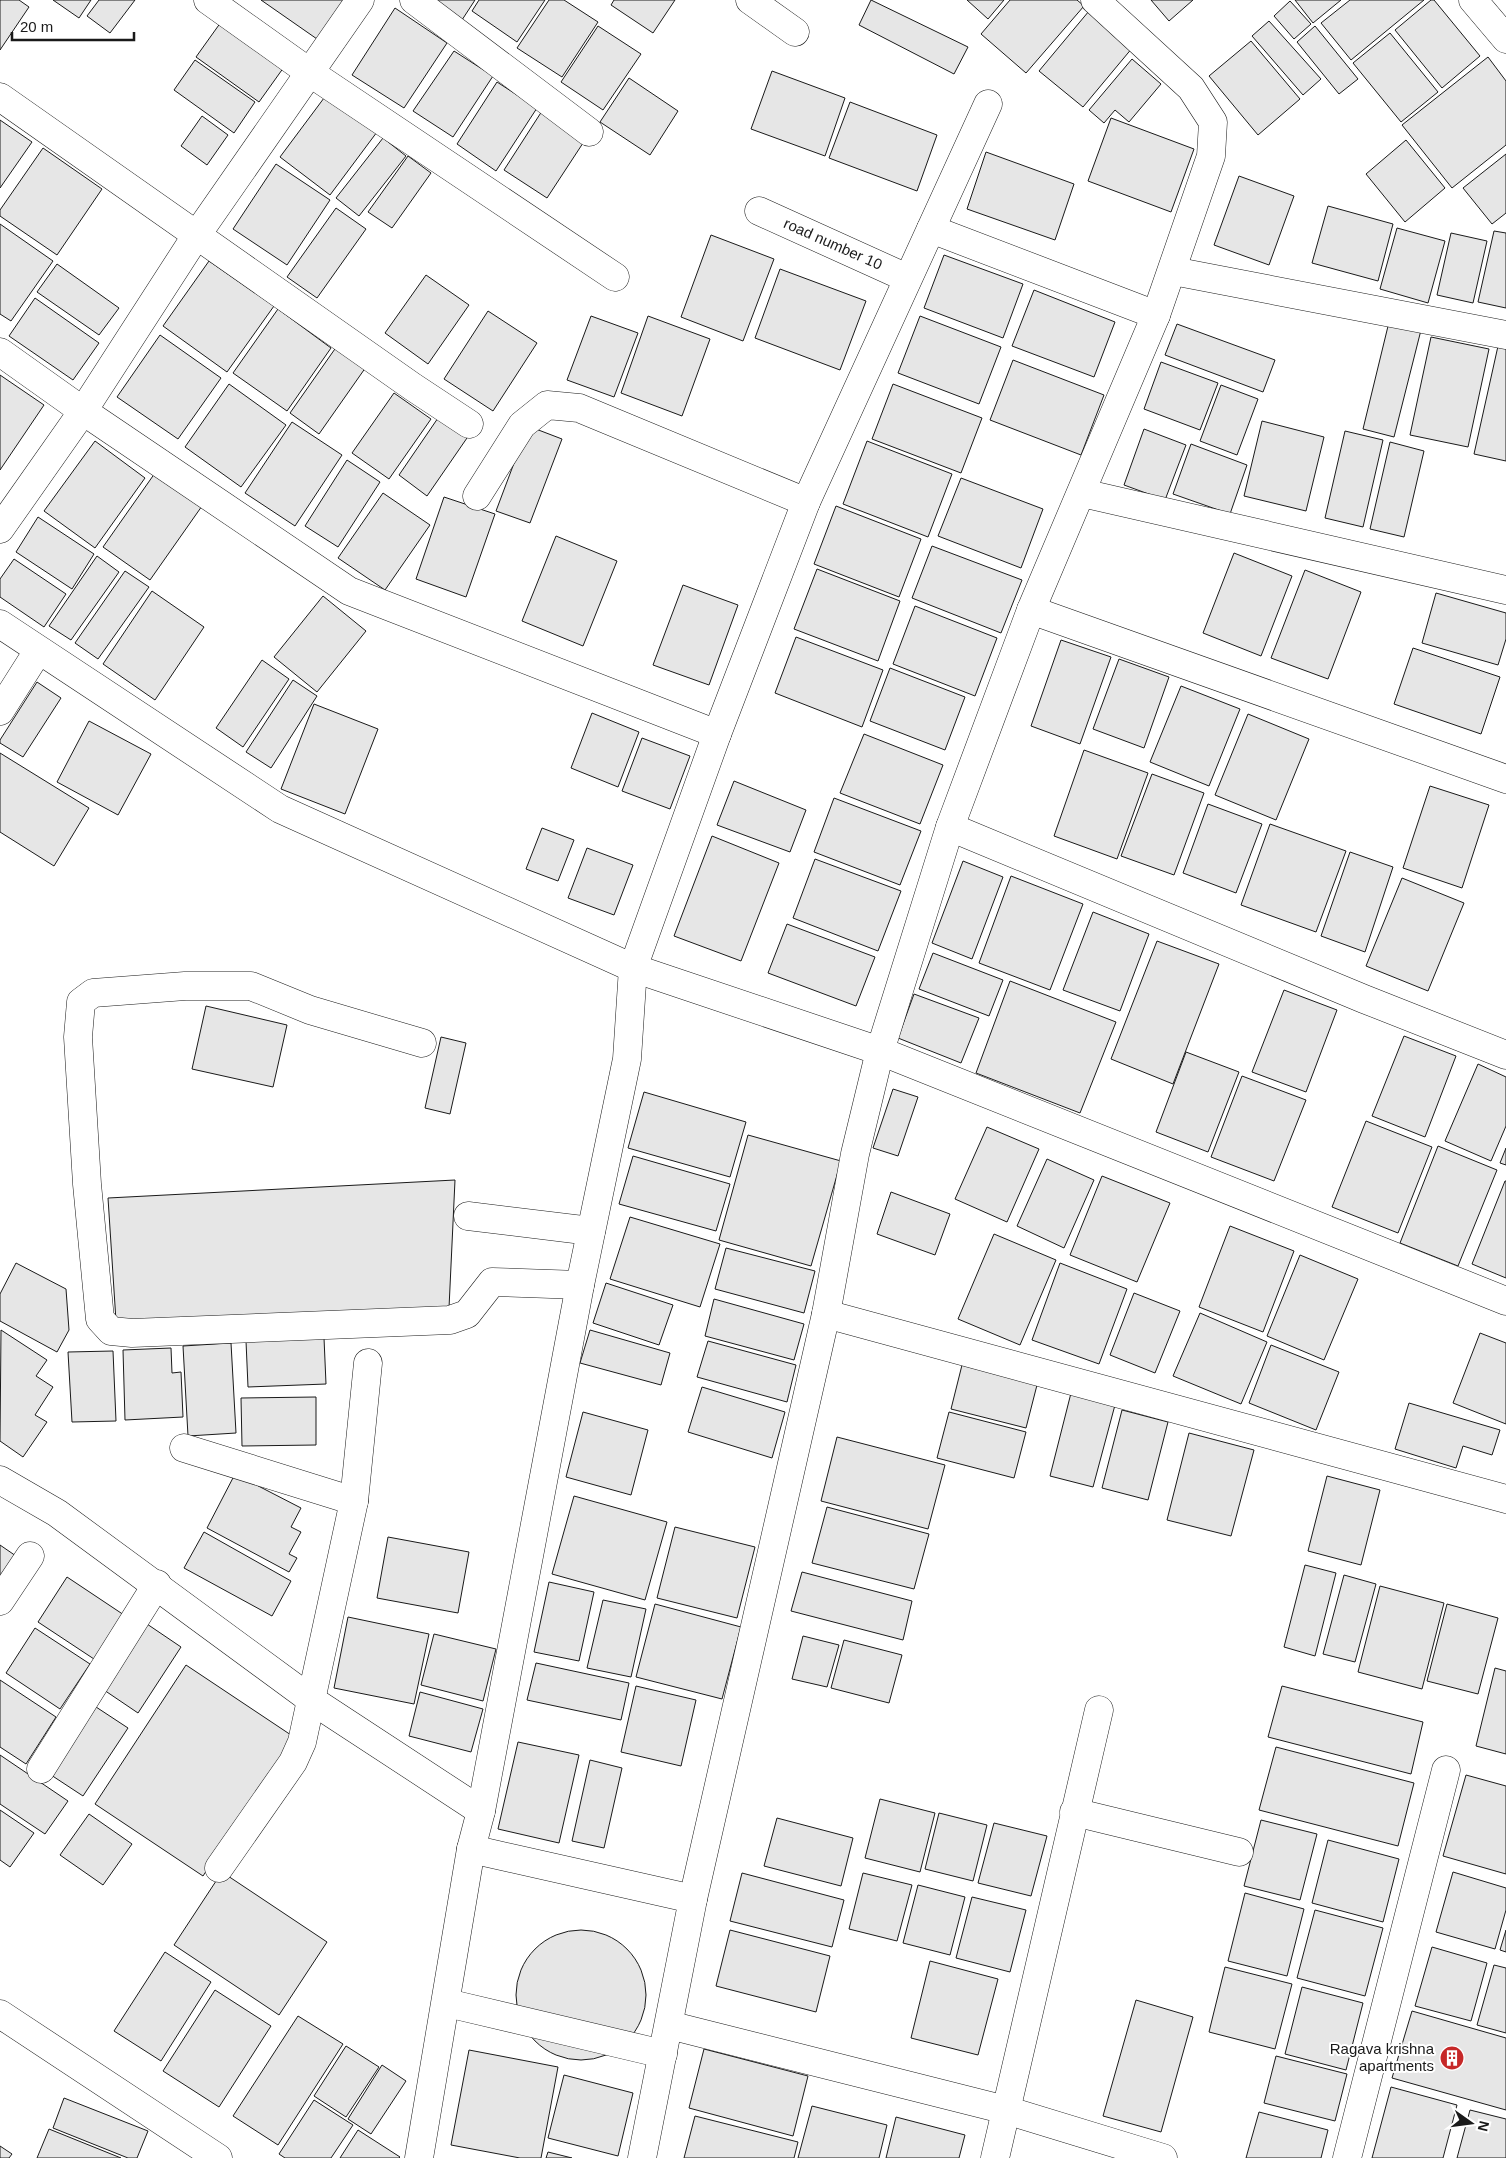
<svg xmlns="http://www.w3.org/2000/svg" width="1506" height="2158" viewBox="0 0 1506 2158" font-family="Helvetica,sans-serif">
	<rect width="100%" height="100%" fill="#fff"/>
	<g fill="#e6e6e6" stroke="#1a1a1a">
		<polygon points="0,0 19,0 29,7 0,50"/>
		<polygon points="53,0 91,0 79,18"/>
		<polygon points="99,0 135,0 110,33 87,16"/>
		<polygon points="261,0 344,0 317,39"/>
		<polygon points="424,0 475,0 460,23"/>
		<polygon points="479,0 545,0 517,42 472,11"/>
		<polygon points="549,0 564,0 598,22 562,77 517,48"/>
		<polygon points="614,0 675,0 653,33 611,5"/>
		<polygon points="871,0 968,47 954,74 859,25"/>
		<polygon points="967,0 1004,0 988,19"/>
		<polygon points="1010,0 1077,0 1084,6 1026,73 981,34"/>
		<polygon points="1151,0 1193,0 1169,21"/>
		<polygon points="1295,0 1341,0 1313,23"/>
		<polygon points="1350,0 1424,0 1351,60 1321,23"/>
		<polygon points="1431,0 1434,0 1480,56 1442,88 1395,30"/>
		<polygon points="1290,1 1311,24 1294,39 1274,16"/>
		<polygon points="395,8 447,43 404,108 352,75"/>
		<polygon points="1089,11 1133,47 1083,107 1039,71"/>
		<polygon points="1269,21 1321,79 1303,95 1252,36"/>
		<polygon points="221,22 284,67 259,102 196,57"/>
		<polygon points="598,26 641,54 603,110 561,82"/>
		<polygon points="1315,26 1358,79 1339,94 1297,42"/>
		<polygon points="1390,33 1438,92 1401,122 1353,63"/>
		<polygon points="1251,41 1300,99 1258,135 1209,76"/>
		<polygon points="454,51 493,76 453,137 413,111"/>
		<polygon points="1488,57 1506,81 1506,145 1452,188 1402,125"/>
		<polygon points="1132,59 1161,84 1129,122 1115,110 1104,123 1089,110"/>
		<polygon points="195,60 255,102 234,133 174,90"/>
		<polygon points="772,71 845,98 825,156 751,129"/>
		<polygon points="629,78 678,111 650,155 600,122"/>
		<polygon points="497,82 537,108 496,171 457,144"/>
		<polygon points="327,94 377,132 330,195 280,157"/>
		<polygon points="850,102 937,135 917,191 829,158"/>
		<polygon points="542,111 585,140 547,198 504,170"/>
		<polygon points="202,116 228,135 207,165 181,146"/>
		<polygon points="1111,118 1194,149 1171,212 1088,181"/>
		<polygon points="0,120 32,142 0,188"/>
		<polygon points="383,138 406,156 359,216 336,198"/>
		<polygon points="1406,140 1445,188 1405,222 1366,174"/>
		<polygon points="43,148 102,189 57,255 0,216 0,210"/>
		<polygon points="986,152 1074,184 1055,240 967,209"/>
		<polygon points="1506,154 1506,213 1492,224 1463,188"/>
		<polygon points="408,156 431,173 392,228 368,212"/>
		<polygon points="276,164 330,200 287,265 233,229"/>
		<polygon points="1239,176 1294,196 1269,265 1214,245"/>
		<polygon points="1328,206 1393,224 1378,281 1312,263"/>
		<polygon points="336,208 366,229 317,298 287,277"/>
		<polygon points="0,224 53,261 11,321 0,314"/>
		<polygon points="1397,228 1445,241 1428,303 1380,289"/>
		<polygon points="1494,231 1506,233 1506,308 1478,302"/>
		<polygon points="1451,233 1487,241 1473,303 1437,295"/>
		<polygon points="711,235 774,259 743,341 681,317"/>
		<polygon points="944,255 1023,284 1003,338 924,308"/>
		<polygon points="209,261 274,306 227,372 163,326"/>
		<polygon points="57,264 119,308 99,335 37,292"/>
		<polygon points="780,269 866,301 840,370 755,338"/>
		<polygon points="426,275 469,305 428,364 385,333"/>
		<polygon points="1034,290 1115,322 1094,377 1012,346"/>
		<polygon points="35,298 99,343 73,380 9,336"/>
		<polygon points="278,309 331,348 287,411 233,373"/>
		<polygon points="488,311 537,343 493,411 444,379"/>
		<polygon points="591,316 638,333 614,397 567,380"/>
		<polygon points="648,316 710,339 682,416 621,393"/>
		<polygon points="920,316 1001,347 979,404 898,373"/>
		<polygon points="1389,322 1421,330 1394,437 1363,429"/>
		<polygon points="1177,324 1275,360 1263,392 1165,355"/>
		<polygon points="160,335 221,378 178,439 117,397"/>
		<polygon points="1431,337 1489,349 1468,447 1410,435"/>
		<polygon points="337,346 366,367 319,434 290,413"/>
		<polygon points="1498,346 1506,347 1506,461 1474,454"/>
		<polygon points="1013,360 1104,395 1081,455 990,420"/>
		<polygon points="1161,362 1218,383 1200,430 1144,409"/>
		<polygon points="0,375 44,405 0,470"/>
		<polygon points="229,384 286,425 241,487 185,447"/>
		<polygon points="893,384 982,418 961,473 872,439"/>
		<polygon points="1221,385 1258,399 1237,455 1200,441"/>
		<polygon points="394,393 431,419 389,479 352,453"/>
		<polygon points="438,418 467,438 427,496 399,475"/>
		<polygon points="1262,421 1324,437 1306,511 1244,496"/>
		<polygon points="292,422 342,455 295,526 245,493"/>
		<polygon points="528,426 562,439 530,523 496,511"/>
		<polygon points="1144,429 1186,445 1165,500 1124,485"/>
		<polygon points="1345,431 1383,440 1363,527 1325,518"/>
		<polygon points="95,441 145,478 95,548 44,511"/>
		<polygon points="867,441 952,474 928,537 843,504"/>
		<polygon points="1390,442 1424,451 1404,537 1370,529"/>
		<polygon points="1191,444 1247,465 1230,514 1173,494"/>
		<polygon points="347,460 380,482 338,547 305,526"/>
		<polygon points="155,473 202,506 150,580 103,547"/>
		<polygon points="961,478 1043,509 1021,568 938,536"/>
		<polygon points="383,493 430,525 385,590 338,558"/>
		<polygon points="444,497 495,514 466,597 416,579"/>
		<polygon points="836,506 921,539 899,597 814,564"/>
		<polygon points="38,517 94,554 72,589 16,552"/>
		<polygon points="556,536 617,561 583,646 522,621"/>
		<polygon points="932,546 1022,580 1001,633 912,598"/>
		<polygon points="1234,553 1292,576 1261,656 1203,633"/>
		<polygon points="97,556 119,572 71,640 49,626"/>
		<polygon points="14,559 66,594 44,627 0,597 0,579"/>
		<polygon points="817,569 900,601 878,661 794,629"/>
		<polygon points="1305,570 1361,592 1328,679 1271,658"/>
		<polygon points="125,571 149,587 98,659 75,643"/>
		<polygon points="683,585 738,605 709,685 653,665"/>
		<polygon points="152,591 204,627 155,700 103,664"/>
		<polygon points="1436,593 1506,613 1506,639 1498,665 1422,643"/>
		<polygon points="323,596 366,631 317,692 274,657"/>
		<polygon points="915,606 997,638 975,696 893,664"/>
		<polygon points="796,637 883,670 862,727 775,693"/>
		<polygon points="1061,640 1111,657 1080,744 1031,726"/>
		<polygon points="1413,648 1500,677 1481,734 1394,704"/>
		<polygon points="1119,659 1169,677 1144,748 1093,729"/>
		<polygon points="262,660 289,679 243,747 216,728"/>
		<polygon points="890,668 965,697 945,750 870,721"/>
		<polygon points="293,680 317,696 271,768 246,752"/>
		<polygon points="37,682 61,698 23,757 0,743 0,740"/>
		<polygon points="1181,686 1240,709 1209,786 1150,762"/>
		<polygon points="314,704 378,729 345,814 281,789"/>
		<polygon points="592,713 639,732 618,787 571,768"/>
		<polygon points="1248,714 1309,739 1276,820 1215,795"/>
		<polygon points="89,721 151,754 118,815 57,782"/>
		<polygon points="864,734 943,765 920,824 840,793"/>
		<polygon points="642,738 690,756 670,809 622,791"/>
		<polygon points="1084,750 1148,773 1117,859 1054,836"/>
		<polygon points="0,753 89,808 54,866 0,832"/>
		<polygon points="1152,774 1204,793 1174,875 1121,856"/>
		<polygon points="734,781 806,810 790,852 717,825"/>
		<polygon points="1430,786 1489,805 1462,888 1403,868"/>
		<polygon points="834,798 921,831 900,885 814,852"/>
		<polygon points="1208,804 1262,824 1236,893 1183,873"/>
		<polygon points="1270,824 1346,851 1316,932 1241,905"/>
		<polygon points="542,828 574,840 558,881 526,869"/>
		<polygon points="712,836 779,863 741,961 674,936"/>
		<polygon points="587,848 633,865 614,915 568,898"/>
		<polygon points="1350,852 1393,867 1365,952 1321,936"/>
		<polygon points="815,859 901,891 878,951 793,918"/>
		<polygon points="963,861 1003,877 972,959 932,943"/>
		<polygon points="1011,876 1083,904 1050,990 979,963"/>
		<polygon points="1402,878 1464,903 1428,991 1366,966"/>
		<polygon points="1093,912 1149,934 1120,1011 1063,990"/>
		<polygon points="787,924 875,957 856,1006 768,973"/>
		<polygon points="1157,941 1219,964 1173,1084 1111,1059"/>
		<polygon points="933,953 1003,980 989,1016 919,989"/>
		<polygon points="1010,981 1116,1022 1080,1113 976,1073"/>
		<polygon points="1284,990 1337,1010 1306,1092 1252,1072"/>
		<polygon points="914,994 979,1018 961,1063 898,1038"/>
		<polygon points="206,1006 287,1025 273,1087 192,1069"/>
		<polygon points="1404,1036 1456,1056 1425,1137 1372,1116"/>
		<polygon points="441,1037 466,1043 450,1114 425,1108"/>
		<polygon points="1186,1052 1239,1072 1208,1152 1156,1132"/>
		<polygon points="1478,1064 1506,1077 1506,1126 1491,1161 1445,1141"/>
		<polygon points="1242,1076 1306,1100 1274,1181 1211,1157"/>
		<polygon points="893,1089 918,1097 898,1156 873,1148"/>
		<polygon points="644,1092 746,1122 730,1177 628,1148"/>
		<polygon points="1366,1121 1432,1147 1398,1233 1332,1207"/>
		<polygon points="987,1127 1039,1149 1007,1222 955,1199"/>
		<polygon points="748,1135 841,1161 811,1266 719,1240"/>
		<polygon points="1438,1146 1497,1170 1458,1266 1400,1243"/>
		<polygon points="1506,1148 1506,1165 1500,1163"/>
		<polygon points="633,1156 730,1184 716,1231 619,1204"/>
		<polygon points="1047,1159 1094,1180 1064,1248 1017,1226"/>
		<polygon points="1102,1176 1170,1203 1137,1282 1070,1255"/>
		<polygon points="455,1180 449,1308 116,1321 108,1198"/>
		<polygon points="1505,1181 1506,1181 1506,1278 1472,1264"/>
		<polygon points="891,1192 950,1214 935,1255 877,1234"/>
		<polygon points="630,1217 720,1244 700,1307 610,1279"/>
		<polygon points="1230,1226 1294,1251 1263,1332 1199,1307"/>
		<polygon points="994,1234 1056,1260 1020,1345 958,1319"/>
		<polygon points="726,1248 815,1271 804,1313 715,1289"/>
		<polygon points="1300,1255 1358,1279 1324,1360 1267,1336"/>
		<polygon points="16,1263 66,1289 69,1330 57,1352 0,1321 0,1294"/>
		<polygon points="1060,1263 1127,1289 1099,1364 1032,1340"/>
		<polygon points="606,1283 673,1305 659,1345 593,1323"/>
		<polygon points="1134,1293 1180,1311 1155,1373 1110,1355"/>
		<polygon points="714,1299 804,1324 794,1360 705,1336"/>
		<polygon points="1200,1313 1267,1342 1241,1404 1173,1376"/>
		<polygon points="1,1330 47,1360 36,1376 53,1387 35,1415 47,1422 23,1457 0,1441"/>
		<polygon points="590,1330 670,1353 661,1385 580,1363"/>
		<polygon points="1480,1333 1506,1343 1506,1424 1453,1403"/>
		<polygon points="324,1338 326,1384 248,1387 246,1341"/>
		<polygon points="708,1341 796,1365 787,1402 697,1377"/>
		<polygon points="231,1343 236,1433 188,1436 183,1346"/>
		<polygon points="1271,1345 1339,1372 1316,1430 1249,1403"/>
		<polygon points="171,1348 172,1373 181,1372 183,1417 125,1420 123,1350"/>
		<polygon points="113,1351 116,1421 72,1422 68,1352"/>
		<polygon points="962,1365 1037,1385 1026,1428 951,1409"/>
		<polygon points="702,1387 785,1412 772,1458 688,1432"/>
		<polygon points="1071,1393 1115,1405 1093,1487 1050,1476"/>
		<polygon points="316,1397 316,1445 242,1446 241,1398"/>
		<polygon points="1409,1403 1500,1430 1492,1455 1463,1446 1456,1468 1395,1449"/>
		<polygon points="1122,1410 1168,1422 1148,1500 1102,1488"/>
		<polygon points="583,1412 648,1430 631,1495 566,1477"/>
		<polygon points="949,1412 1026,1432 1014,1478 937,1458"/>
		<polygon points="1189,1433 1254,1450 1231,1536 1167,1520"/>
		<polygon points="837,1437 945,1465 928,1529 821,1501"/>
		<polygon points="235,1474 301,1508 291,1527 301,1532 289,1554 297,1558 289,1572 207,1528"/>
		<polygon points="1327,1476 1380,1490 1361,1565 1308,1551"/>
		<polygon points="574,1496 667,1522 645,1600 552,1574"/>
		<polygon points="827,1507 929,1534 914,1589 812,1563"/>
		<polygon points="675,1527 755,1547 737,1618 657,1598"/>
		<polygon points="204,1532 291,1581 272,1616 184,1568"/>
		<polygon points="388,1537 469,1552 458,1613 377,1598"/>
		<polygon points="0,1545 16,1556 0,1579"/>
		<polygon points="1305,1565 1336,1573 1315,1656 1284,1647"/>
		<polygon points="802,1572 912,1601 903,1640 791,1611"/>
		<polygon points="1344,1575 1376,1584 1355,1662 1323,1654"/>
		<polygon points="67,1577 124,1615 94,1659 38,1622"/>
		<polygon points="549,1582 594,1592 579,1661 534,1652"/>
		<polygon points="1380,1586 1444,1603 1422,1689 1358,1672"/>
		<polygon points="603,1600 646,1609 631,1677 587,1668"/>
		<polygon points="655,1604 741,1627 722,1699 636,1677"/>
		<polygon points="1447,1604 1498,1618 1478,1694 1427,1681"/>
		<polygon points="348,1617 429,1634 414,1704 334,1688"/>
		<polygon points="147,1624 181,1647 138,1713 104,1690"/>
		<polygon points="35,1628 90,1664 60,1709 6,1673"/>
		<polygon points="434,1634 496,1649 483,1701 421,1685"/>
		<polygon points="803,1636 839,1645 827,1687 792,1679"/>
		<polygon points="844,1640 902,1655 889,1703 831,1688"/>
		<polygon points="536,1663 629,1683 621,1720 527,1700"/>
		<polygon points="186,1665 294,1737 203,1876 95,1804"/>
		<polygon points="1495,1668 1506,1671 1506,1754 1476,1746"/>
		<polygon points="0,1680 56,1717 26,1764 0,1747"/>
		<polygon points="636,1686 696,1700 681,1766 621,1752"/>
		<polygon points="1282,1686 1423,1722 1411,1774 1268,1737"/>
		<polygon points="420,1692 483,1709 471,1752 409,1736"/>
		<polygon points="93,1705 128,1728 83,1796 48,1773"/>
		<polygon points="518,1742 579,1755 559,1843 498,1829"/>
		<polygon points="1276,1747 1414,1783 1398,1846 1259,1810"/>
		<polygon points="0,1755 68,1801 45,1834 0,1804"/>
		<polygon points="590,1760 622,1768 604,1848 572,1841"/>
		<polygon points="1466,1775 1506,1786 1506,1874 1443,1856"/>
		<polygon points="880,1799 935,1813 920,1872 865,1858"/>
		<polygon points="0,1810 34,1833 10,1867 0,1860"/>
		<polygon points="939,1813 987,1825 973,1881 925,1869"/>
		<polygon points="89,1814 132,1844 103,1885 60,1855"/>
		<polygon points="777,1818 853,1838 841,1886 764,1866"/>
		<polygon points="1261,1820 1317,1834 1300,1900 1244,1886"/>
		<polygon points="994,1823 1047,1836 1031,1896 978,1883"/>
		<polygon points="1328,1840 1399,1859 1383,1922 1312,1903"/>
		<polygon points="222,1872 327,1942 279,2015 174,1945"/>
		<polygon points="1453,1872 1506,1888 1506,1910 1495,1949 1436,1932"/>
		<polygon points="742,1873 844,1900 832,1947 730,1921"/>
		<polygon points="863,1873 912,1885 897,1941 849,1929"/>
		<polygon points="918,1885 965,1897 950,1955 903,1943"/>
		<polygon points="1245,1893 1304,1909 1287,1976 1228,1961"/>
		<polygon points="972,1897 1026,1910 1010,1972 956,1958"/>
		<polygon points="1315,1910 1383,1928 1365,1996 1297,1978"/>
		<polygon points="730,1930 830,1956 816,2012 716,1986"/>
		<polygon points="1506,1930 1506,1952 1500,1950"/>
		<circle cx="581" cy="1995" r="65"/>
		<polygon points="1432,1947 1487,1963 1471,2021 1415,2006"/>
		<polygon points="165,1952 211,1982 161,2061 114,2031"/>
		<polygon points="930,1961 998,1979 978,2055 911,2038"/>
		<polygon points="1494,1965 1506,1968 1506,2033 1477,2025"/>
		<polygon points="1225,1967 1292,1984 1275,2049 1209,2032"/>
		<polygon points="1302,1987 1363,2003 1346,2070 1285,2054"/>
		<polygon points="215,1990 271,2026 219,2107 163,2071"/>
		<polygon points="1136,2000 1193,2017 1161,2132 1103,2116"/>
		<polygon points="1412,2011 1506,2038 1506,2110 1392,2078"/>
		<polygon points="298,2016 343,2044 278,2145 233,2116"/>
		<polygon points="346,2046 379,2067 346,2117 314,2096"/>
		<polygon points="704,2049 808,2076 793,2136 689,2108"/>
		<polygon points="469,2050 558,2067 541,2158 520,2158 451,2145"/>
		<polygon points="1276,2056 1347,2074 1335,2121 1264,2103"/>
		<polygon points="382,2065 406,2081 371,2134 348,2119"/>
		<polygon points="564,2075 633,2093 618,2156 548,2138"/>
		<polygon points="1391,2087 1457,2105 1443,2158 1372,2158"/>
		<polygon points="64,2098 148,2131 137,2158 128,2158 53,2128"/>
		<polygon points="314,2100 353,2125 331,2158 285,2158 279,2154"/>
		<polygon points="812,2106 887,2125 879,2158 798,2158"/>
		<polygon points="1470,2110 1506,2119 1506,2158 1457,2158"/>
		<polygon points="1259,2112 1328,2130 1321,2158 1246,2158"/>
		<polygon points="695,2116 798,2142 794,2158 684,2158"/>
		<polygon points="896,2117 965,2135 959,2158 886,2158"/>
		<polygon points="49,2129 121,2158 37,2158"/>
		<polygon points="358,2130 400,2157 399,2158 340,2158"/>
		<polygon points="0,2146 12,2154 9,2158 0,2158"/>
		<polygon points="548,2152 572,2158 546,2158"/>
	</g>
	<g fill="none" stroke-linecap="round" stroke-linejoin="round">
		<defs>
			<g id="minor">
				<polyline points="208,0 309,72 615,277"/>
				<polyline points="414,0 589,132"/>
				<polyline points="750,0 795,32"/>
				<polyline points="1473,0 1506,39"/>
				<polyline points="0,97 413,387 469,424"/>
				<polyline points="759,211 907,278"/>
				<polyline points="931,229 1156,315"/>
				<polyline points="1173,271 1506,335"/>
				<polyline points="0,352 83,411 349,591 717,734"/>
				<polyline points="1082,493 1506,590"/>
				<polyline points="477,496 522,425 547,405 579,408 806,502"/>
				<polyline points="0,529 83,411 196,236 360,0"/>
				<polyline points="1031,610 1506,779"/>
				<polyline points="0,624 280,809 633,968 880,1051 1506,1301"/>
				<polyline points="0,711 38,651"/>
				<polyline points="950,827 1364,999 1506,1055"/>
				<polyline points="422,1043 310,1010 251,986 185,986 93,993 81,1002 78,1037 87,1184 100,1319 111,1331 132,1333 450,1320 467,1314 492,1282 580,1285"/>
				<polyline points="468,1216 591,1231"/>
				<polyline points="826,1314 1506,1499"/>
				<polyline points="184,1448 354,1501"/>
				<polyline points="0,1480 57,1513 313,1701 481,1811"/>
				<polyline points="0,1601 30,1556"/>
				<polyline points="41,1769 157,1584"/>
				<polyline points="1074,1812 1239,1852"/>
				<polyline points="471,1849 693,1899"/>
				<polyline points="219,1868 293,1762 302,1742 354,1501 368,1363"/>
				<polyline points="447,2003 663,2054"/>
				<polyline points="0,2014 218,2158"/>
				<polyline points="669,2025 1006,2110 1163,2158"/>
				<polyline points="419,2158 471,1849 481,1811 580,1285 627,1059 633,968 717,734 806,502 988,104"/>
				<polyline points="642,2158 693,1899 826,1314 855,1154 880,1051 950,827 1031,610 1156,315 1211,156 1213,122 1191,88 1095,0"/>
				<polyline points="995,2158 1099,1710"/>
				<polyline points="1347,2158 1446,1770"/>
			</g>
		</defs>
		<use href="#minor" stroke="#1a1a1a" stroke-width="29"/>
		<use href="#minor" stroke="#fff" stroke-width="28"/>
	</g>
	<defs>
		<symbol id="building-disc" viewBox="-11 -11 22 22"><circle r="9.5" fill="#c62828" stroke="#fff"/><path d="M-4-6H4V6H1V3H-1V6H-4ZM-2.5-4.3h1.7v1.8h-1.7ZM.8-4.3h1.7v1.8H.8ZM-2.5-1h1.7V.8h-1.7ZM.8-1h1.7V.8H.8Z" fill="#fff"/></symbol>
	</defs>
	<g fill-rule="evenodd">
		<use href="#building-disc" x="1438" y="2044" width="28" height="28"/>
	</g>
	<g text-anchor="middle" stroke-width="4" stroke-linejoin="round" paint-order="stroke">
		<g font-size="15" fill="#1a1a1a" stroke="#fff">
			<text transform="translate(833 244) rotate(24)" y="5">road number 10</text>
		</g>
		<g font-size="15" fill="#1a1a1a" stroke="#fff" text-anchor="end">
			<text x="1434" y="2054">Ragava krishna<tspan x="1434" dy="17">apartments</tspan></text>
		</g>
	</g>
	<g transform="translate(1471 2123) rotate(104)" stroke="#ffffff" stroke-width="4" paint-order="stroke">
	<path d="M0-4L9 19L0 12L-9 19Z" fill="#1a1a1a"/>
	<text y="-8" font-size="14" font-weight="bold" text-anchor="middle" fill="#1a1a1a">N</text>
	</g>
	<path d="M12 32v8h122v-8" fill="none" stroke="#1a1a1a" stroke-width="2.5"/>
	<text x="20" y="32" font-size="15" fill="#1a1a1a" stroke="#ffffff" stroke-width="4" paint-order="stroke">20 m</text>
</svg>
